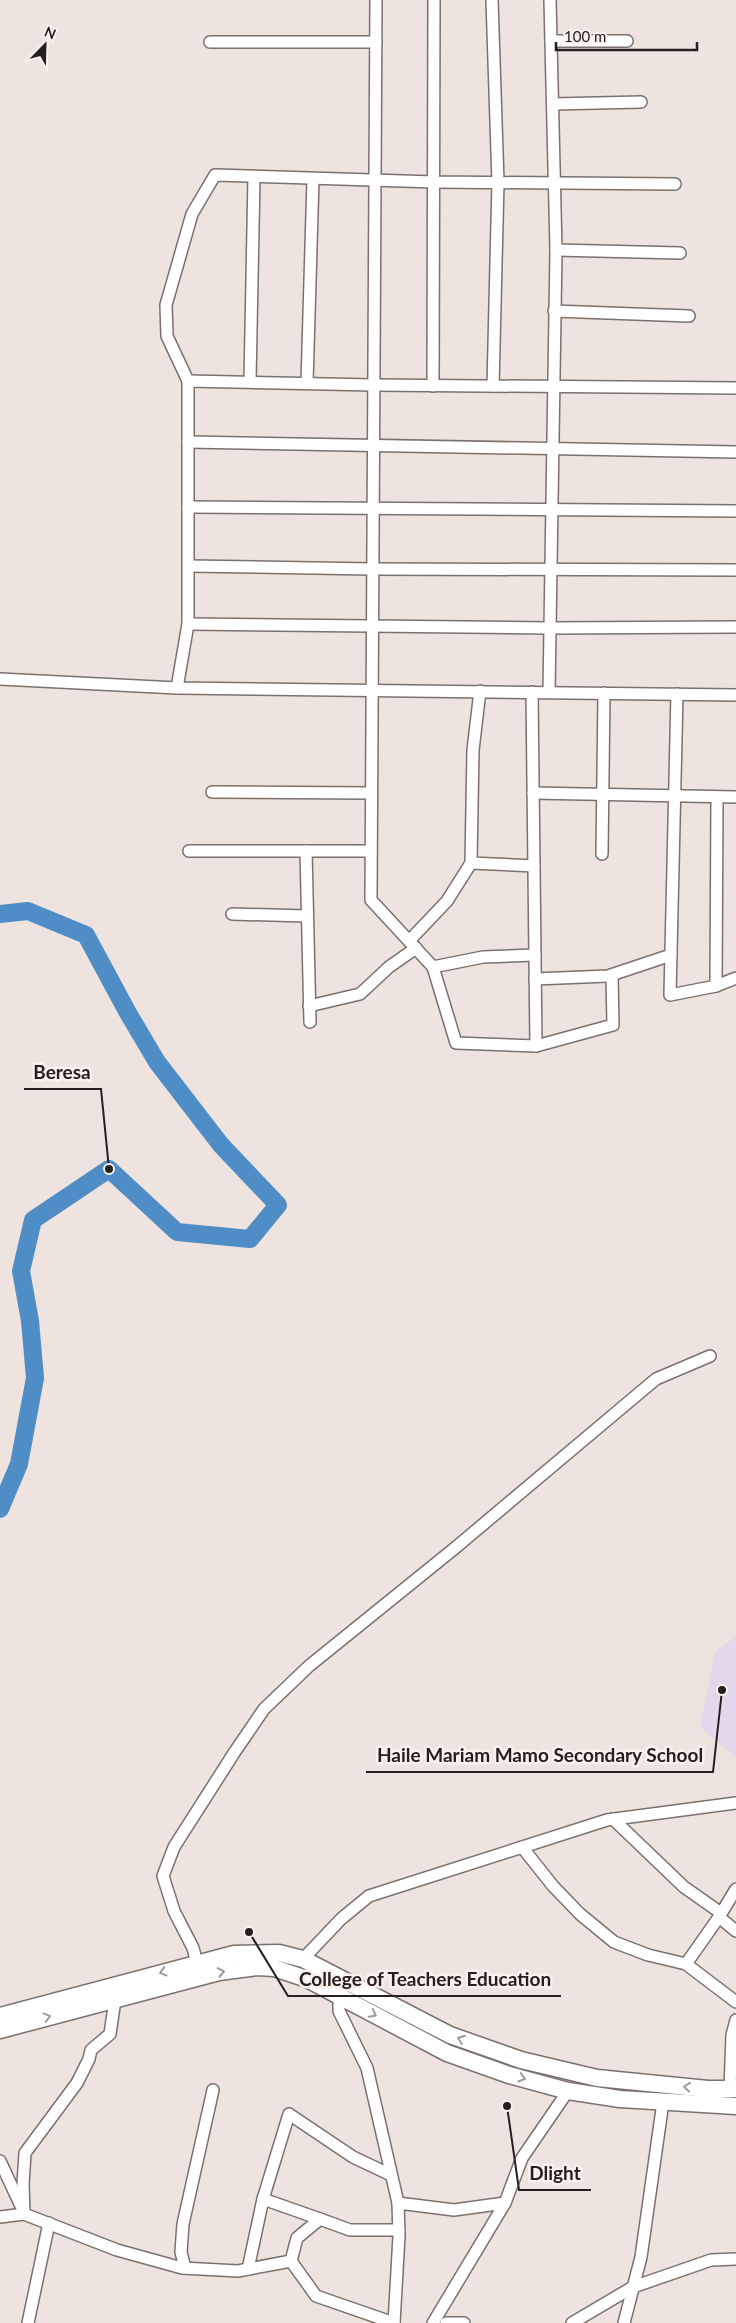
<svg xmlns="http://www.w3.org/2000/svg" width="736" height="2323" viewBox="0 0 736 2323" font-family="Lato,sans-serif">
	<rect width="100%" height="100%" fill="#eee3df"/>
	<polygon fill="#e3d7eb" points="736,1636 736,1757 700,1727 715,1652"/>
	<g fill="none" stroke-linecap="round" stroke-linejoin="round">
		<polyline stroke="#4e8dc5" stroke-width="18" points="0,914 28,911 86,935 128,1013 157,1062 221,1145 278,1205 250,1239 177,1232 109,1169 33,1220 21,1271 30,1321 35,1378 19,1464 0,1509"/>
		<defs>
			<g id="minor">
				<polyline points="376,0 371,900 433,967 456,1043 536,1046 532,692"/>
				<polyline points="492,0 498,182 493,386"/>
				<polyline points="551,41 627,41"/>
				<polyline points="210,42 376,42"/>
				<polyline points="553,104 641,102"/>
				<polyline points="556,250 680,253"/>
				<polyline points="554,311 689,316"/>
				<polyline points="188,381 167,336 166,305 192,214 215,175 434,182 675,184"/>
				<polyline points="250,381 254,177"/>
				<polyline points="307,383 313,179"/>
				<polyline points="433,386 434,0"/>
				<polyline points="188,442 736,452"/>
				<polyline points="188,507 736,511"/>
				<polyline points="189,566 372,569 736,570"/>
				<polyline points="188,624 549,628 736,627"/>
				<polyline points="0,679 177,688 736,695"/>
				<polyline points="177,688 188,624 188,381 373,385 736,388"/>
				<polyline points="480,691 473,750 471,863 534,866"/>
				<polyline points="549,692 556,250 550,0"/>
				<polyline points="677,694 670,995 716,986 717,797"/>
				<polyline points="212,792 371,793"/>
				<polyline points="533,793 736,797"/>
				<polyline points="189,851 371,851"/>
				<polyline points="306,851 310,1022"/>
				<polyline points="602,854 604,693"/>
				<polyline points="232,914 307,916"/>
				<polyline points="409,941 447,901 471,863"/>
				<polyline points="433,967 483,957 535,955"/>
				<polyline points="535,979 608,976 671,955"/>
				<polyline points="716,986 736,978"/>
				<polyline points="309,1006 360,994 389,967 416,948"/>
				<polyline points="536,1046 613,1025 612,975"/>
				<polyline points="613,1819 684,1887 721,1913"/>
				<polyline points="522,1847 553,1886 580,1914 614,1942 648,1955 686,1964"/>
				<polyline points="719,1917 736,1889"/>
				<polyline points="736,1931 719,1917 686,1964 736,2002"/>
				<polyline points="303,1959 341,1919 369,1896 607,1820 736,1803"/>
				<polyline points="196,1969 197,1963 193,1948 174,1911 163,1876 174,1847 234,1753 264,1709 309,1666 455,1548 656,1379 710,1356"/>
				<polyline points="341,1991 339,1996 339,2011 367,2068 398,2203 399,2236 394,2323"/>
				<polyline points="730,2089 732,2035 736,2020"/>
				<polyline points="0,2161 21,2206"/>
				<polyline points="263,2199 289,2114 353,2157 391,2175"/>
				<polyline points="398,2203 454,2210 505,2203"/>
				<polyline points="24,2214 23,2184 25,2153 77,2083 89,2059 91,2050 110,2034 115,2000"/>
				<polyline points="0,2217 24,2214 117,2250 182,2268 238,2271 291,2261 316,2296 394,2323"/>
				<polyline points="291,2261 297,2238 320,2219 350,2230 399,2230"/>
				<polyline points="185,2268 181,2252 183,2224 213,2090"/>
				<polyline points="248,2269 263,2199 320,2219"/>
				<polyline points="28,2323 49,2223"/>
				<polyline points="433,2323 505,2203 522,2158 568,2091"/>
				<polyline points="446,2323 464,2323"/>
				<polyline points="572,2323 633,2287 711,2260 736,2259"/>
				<polyline points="624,2323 641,2257 663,2102"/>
			</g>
			<g id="highway">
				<polyline points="0,2016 234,1954 279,1953 303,1959 450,2035 521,2060 597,2078 708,2089 736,2089"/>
				<polyline points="0,2030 219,1972 257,1967 274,1968 307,1979 447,2053 509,2075 568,2091 620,2099 736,2106"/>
			</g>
		</defs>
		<use href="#minor" stroke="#7a716d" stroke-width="14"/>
		<use href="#highway" stroke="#7a716d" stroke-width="19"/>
		<use href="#minor" stroke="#fff" stroke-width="11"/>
		<use href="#highway" stroke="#fff" stroke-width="16"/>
	</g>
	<defs><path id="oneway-chevron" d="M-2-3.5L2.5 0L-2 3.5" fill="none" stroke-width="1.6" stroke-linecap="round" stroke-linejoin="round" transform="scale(1.25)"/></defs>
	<g stroke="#9c9b9a">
		<use href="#oneway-chevron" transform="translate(163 1972) rotate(165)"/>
		<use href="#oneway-chevron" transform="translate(221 1972) rotate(-11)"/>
		<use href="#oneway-chevron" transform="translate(373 2014) rotate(28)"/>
		<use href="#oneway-chevron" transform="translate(47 2017) rotate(-15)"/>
		<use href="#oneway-chevron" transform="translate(461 2039) rotate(-160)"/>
		<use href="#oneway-chevron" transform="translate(522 2078) rotate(16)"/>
		<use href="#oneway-chevron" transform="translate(687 2087) rotate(-175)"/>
	</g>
	<path fill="none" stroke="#24201f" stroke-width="2" d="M109 1169L101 1089H24M722 1690L713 1772H366M249 1932L288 1996H561M507 2106L519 2190H591"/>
	<g fill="#24201f" stroke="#fbf1ec" stroke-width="2">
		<circle cx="109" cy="1169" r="5"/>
		<circle cx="722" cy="1690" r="5"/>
		<circle cx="249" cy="1932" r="5"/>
		<circle cx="507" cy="2106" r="5"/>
	</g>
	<g font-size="19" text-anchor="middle" font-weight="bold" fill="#24201f" stroke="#fbf1ec" stroke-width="5" stroke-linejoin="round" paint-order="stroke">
		<text x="62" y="1079">Beresa</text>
		<text x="540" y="1762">Haile Mariam Mamo Secondary School</text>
		<text x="425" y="1986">College of Teachers Education</text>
		<text x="555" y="2180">Dlight</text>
	</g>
	<g transform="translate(45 45) rotate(23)" stroke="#fbf1ec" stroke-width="4" paint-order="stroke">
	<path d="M0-4L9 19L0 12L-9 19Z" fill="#24201f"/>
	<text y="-8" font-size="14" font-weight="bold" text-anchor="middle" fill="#24201f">N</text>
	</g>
	<path d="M556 42v8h141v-8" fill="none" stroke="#24201f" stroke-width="2.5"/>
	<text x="564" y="42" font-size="15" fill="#24201f" stroke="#fbf1ec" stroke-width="4" paint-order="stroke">100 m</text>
</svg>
